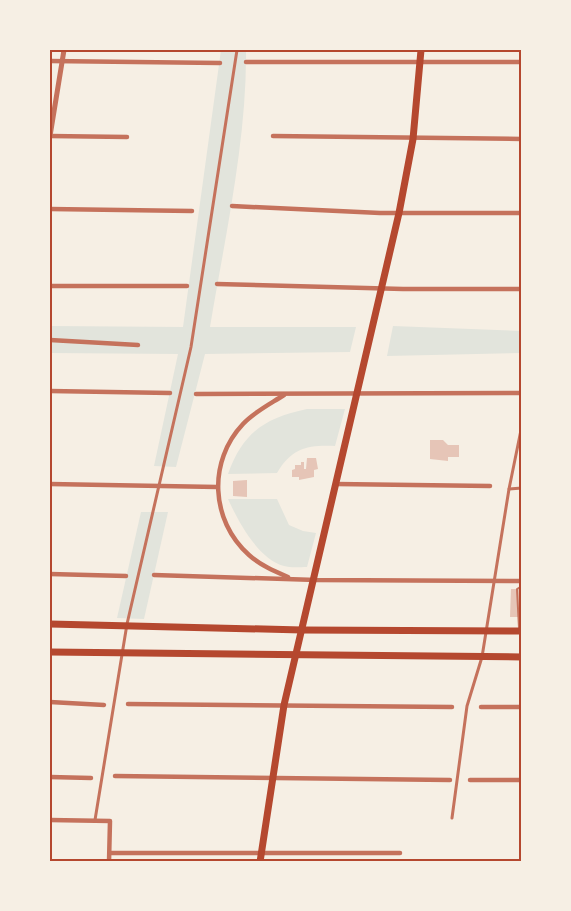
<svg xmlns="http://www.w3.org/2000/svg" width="571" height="911" viewBox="0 0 571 911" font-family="'Open Sans',sans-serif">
	<rect width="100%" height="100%" fill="#f6efe4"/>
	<g fill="#e2e4dc">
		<path d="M221,50H246C247,140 225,237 210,327H356L350,352L205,354L176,467L154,466L178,354L50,353V326L183,327Z"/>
		<polygon points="393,326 521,331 521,353 387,356"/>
		<path d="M307,409H345L335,446C307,445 292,448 277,473L228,474C243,432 265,418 307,409Z"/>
		<path d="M228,499H277L289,525L303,531L316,533L307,567C300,567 290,568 284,566C258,559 238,521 228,499Z"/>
		<polygon points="141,512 168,512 144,619 117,618"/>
	</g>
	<g fill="#e6c5b7">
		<polygon points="430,440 443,440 448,445 459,445 459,457 448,457 448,461 430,459"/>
		<polygon points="307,458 316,458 318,469 314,470 314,477 299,480 299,477 292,477 292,470 295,469 295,465 301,465 301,462 304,462 304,469 306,469"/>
		<polygon points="247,480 247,497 233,496 233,481"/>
		<polygon points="511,589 522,589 521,617 510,617"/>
	</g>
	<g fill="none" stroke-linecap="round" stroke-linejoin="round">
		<polyline stroke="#c5725c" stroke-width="2" points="519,628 517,589 522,586"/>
		<g stroke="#c5725c" stroke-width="3">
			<polyline points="509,489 522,488"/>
			<polyline points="452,818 467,706 482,657 509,489 522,425"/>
			<polyline points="95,820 127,624 191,347 237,50"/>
		</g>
		<g stroke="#c5725c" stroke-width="4.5">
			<polyline points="50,61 220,63"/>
			<polyline points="246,62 522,62"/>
			<polyline points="50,136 127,137"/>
			<polyline points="273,136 522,139"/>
			<polyline points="232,206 380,213 522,213"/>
			<polyline points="50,209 192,211"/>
			<polyline points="217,284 403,289 522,289"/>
			<polyline points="50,286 187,286"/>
			<polyline points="50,340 138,345"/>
			<polyline points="50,391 170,393"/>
			<polyline points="196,394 522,393"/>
			<path d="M284,395C270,404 254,412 243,424C208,461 210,520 249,555C260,565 274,571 288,577"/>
			<polyline points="50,484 217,487"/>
			<polyline points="336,484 490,486"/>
			<polyline points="50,574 126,576"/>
			<polyline points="154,575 316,580 522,581"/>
			<polyline points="50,702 104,705"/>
			<polyline points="128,704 452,707"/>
			<polyline points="481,707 522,707"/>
			<polyline points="115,776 450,780"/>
			<polyline points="50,777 91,778"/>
			<polyline points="470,780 522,780"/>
			<polyline points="50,820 110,821 109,862"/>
			<polyline points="110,853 400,853"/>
		</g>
		<polyline stroke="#c5725c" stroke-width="5" points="50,136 64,50"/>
		<g stroke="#b5482f" stroke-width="7">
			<polyline points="50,624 302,630 522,631"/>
			<polyline points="50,652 522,657"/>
			<polyline points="260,862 284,705 399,213 413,139 421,50"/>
		</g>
	</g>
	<rect width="571" height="911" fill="none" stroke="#f6efe4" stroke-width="102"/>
	<rect x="51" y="51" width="469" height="809" fill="none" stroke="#b5482f" stroke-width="2"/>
</svg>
